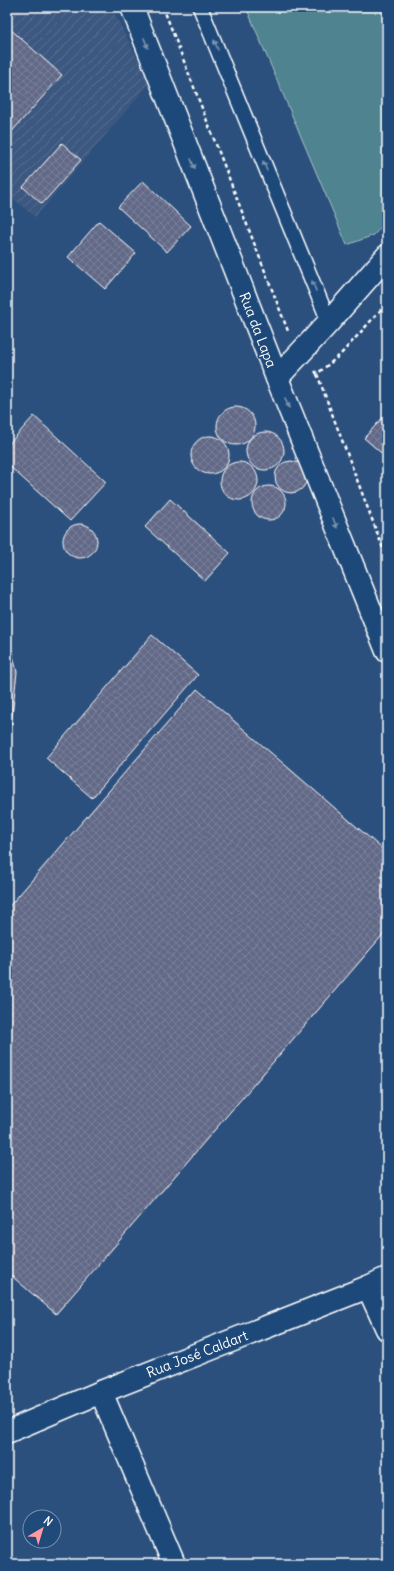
<svg xmlns="http://www.w3.org/2000/svg" width="394" height="1571" viewBox="0 0 394 1571" font-family="Delius,sans-serif">
	<defs>
		<pattern id="industrial-furrows" width="10" height="10" patternUnits="userSpaceOnUse"><rect width="10" height="10" fill="#3c5880"/><path d="M-1 1l2-2M0 10L10 0M9 11l2-2" fill="none" stroke="#597193"/></pattern>
		<pattern id="building-cross-hatch" width="8" height="8" patternUnits="userSpaceOnUse"><rect width="8" height="8" fill="#626987"/><path d="M0 0l8 8M0 8l8-8" fill="none" stroke="#7a8099"/></pattern>
	</defs>
	<rect width="100%" height="100%" fill="#2c507d"/>
	<filter id="ink" filterUnits="userSpaceOnUse"><feTurbulence type="fractalNoise" baseFrequency=".025" numOctaves="2"/><feDisplacementMap in="SourceGraphic" scale="8" xChannelSelector="R" yChannelSelector="G"/><feConvolveMatrix kernelMatrix="1 2 1 2 8 2 1 2 1" color-interpolation-filters="sRGB"/></filter>
	<g filter="url(#ink)">
		<polygon fill="url(#industrial-furrows)" points="7,7 111,7 150,83 35,217 14,199 7,208"/>
		<polygon fill="#4f838f" stroke="#a7c1c7" points="246,7 387,7 387,220 374,235 347,245"/>
		<g fill="url(#building-cross-hatch)" stroke="#fff">
			<polygon points="9,28 62,75 7,137 7,31"/>
			<polygon points="62,143 81,160 42,204 23,187"/>
			<polygon points="143,181 191,226 167,252 118,207"/>
			<polygon points="99,221 136,253 105,289 68,257"/>
			<circle cx="236" cy="426" r="19"/>
			<polygon points="387,413 387,458 364,438"/>
			<polygon points="34,416 106,482 70,521 7,464 7,446"/>
			<circle cx="265" cy="451" r="19"/>
			<circle cx="210" cy="455" r="19"/>
			<circle cx="291" cy="477" r="16"/>
			<circle cx="239" cy="481" r="19"/>
			<circle cx="269" cy="503" r="17"/>
			<polygon points="170,499 230,553 205,581 145,527"/>
			<circle cx="80" cy="541" r="17"/>
			<polygon points="7,632 17,672 11,725 7,734"/>
			<polygon points="152,635 198,675 92,798 46,758"/>
			<polygon points="197,689 387,853 387,930 56,1314 7,1272 7,909"/>
		</g>
		<g fill="none" stroke-linecap="round" stroke-linejoin="round">
			<defs>
				<polyline id="lane" points="200,7 329,322"/>
				<g id="street">
					<polyline points="368,1287 387,1329"/>
					<polyline points="101,1392 174,1564"/>
					<polyline points="7,1432 101,1392 368,1287 387,1278"/>
				</g>
				<g id="secondary">
					<polyline points="132,7 277,378 387,651"/>
					<polyline points="277,378 329,322 387,256"/>
				</g>
			</defs>
			<use href="#lane" stroke="#fff" stroke-width="17"/>
			<use href="#street" stroke="#fff" stroke-width="25"/>
			<use href="#secondary" stroke="#fff" stroke-width="25"/>
			<g stroke="#fff" stroke-width="2.5" stroke-dasharray="4 3" stroke-linecap="butt">
				<polyline points="163,7 288,331"/>
				<polyline points="315,371 317,374 340,355 387,303"/>
				<polyline points="317,374 387,559"/>
			</g>
			<use href="#lane" stroke="#1f4a7a" stroke-width="14"/>
			<use href="#street" stroke="#1f4a7a" stroke-width="22"/>
			<use href="#secondary" stroke="#1f4a7a" stroke-width="22"/>
		</g>
		<defs><path id="oneway-solid" d="M-6-.8H1V-3.2L6.5 0L1 3.2V.8H-6Z"/></defs>
		<g fill="#7992af">
			<use href="#oneway-solid" transform="translate(146 43) rotate(69)"/>
			<use href="#oneway-solid" transform="translate(216 45) rotate(-112)"/>
			<use href="#oneway-solid" transform="translate(193 164) rotate(69)"/>
			<use href="#oneway-solid" transform="translate(265 166) rotate(-112)"/>
			<use href="#oneway-solid" transform="translate(314 286) rotate(-112)"/>
			<use href="#oneway-solid" transform="translate(287 403) rotate(68)"/>
			<use href="#oneway-solid" transform="translate(335 523) rotate(68)"/>
		</g>
	</g>
	<g text-anchor="middle" stroke-width="3.5" stroke-linejoin="round" paint-order="stroke">
		<g font-size="14" fill="#fff" stroke="#1f4a7a">
			<text transform="translate(258 330) rotate(69)" y="5">Rua da Lapa</text>
			<text transform="translate(197 1354) rotate(-21)" y="5">Rua José Caldart</text>
		</g>
	</g>
	<rect width="394" height="1571" fill="none" stroke="#1f4a7a" stroke-width="24"/>
	<rect x="12" y="12" width="370" height="1547" fill="none" stroke="#fff" stroke-width="1.5" filter="url(#ink)"/>
	<g transform="translate(42 1529) rotate(38)"><circle r="19" fill="#1f4a7a" stroke="#7992af"/>
	<path d="M0-3L7 15L0 10L-7 15Z" fill="#ff9aa2"/>
	<text y="-6" font-size="11" font-weight="bold" text-anchor="middle" fill="#ffffff">N</text>
	</g>
</svg>
